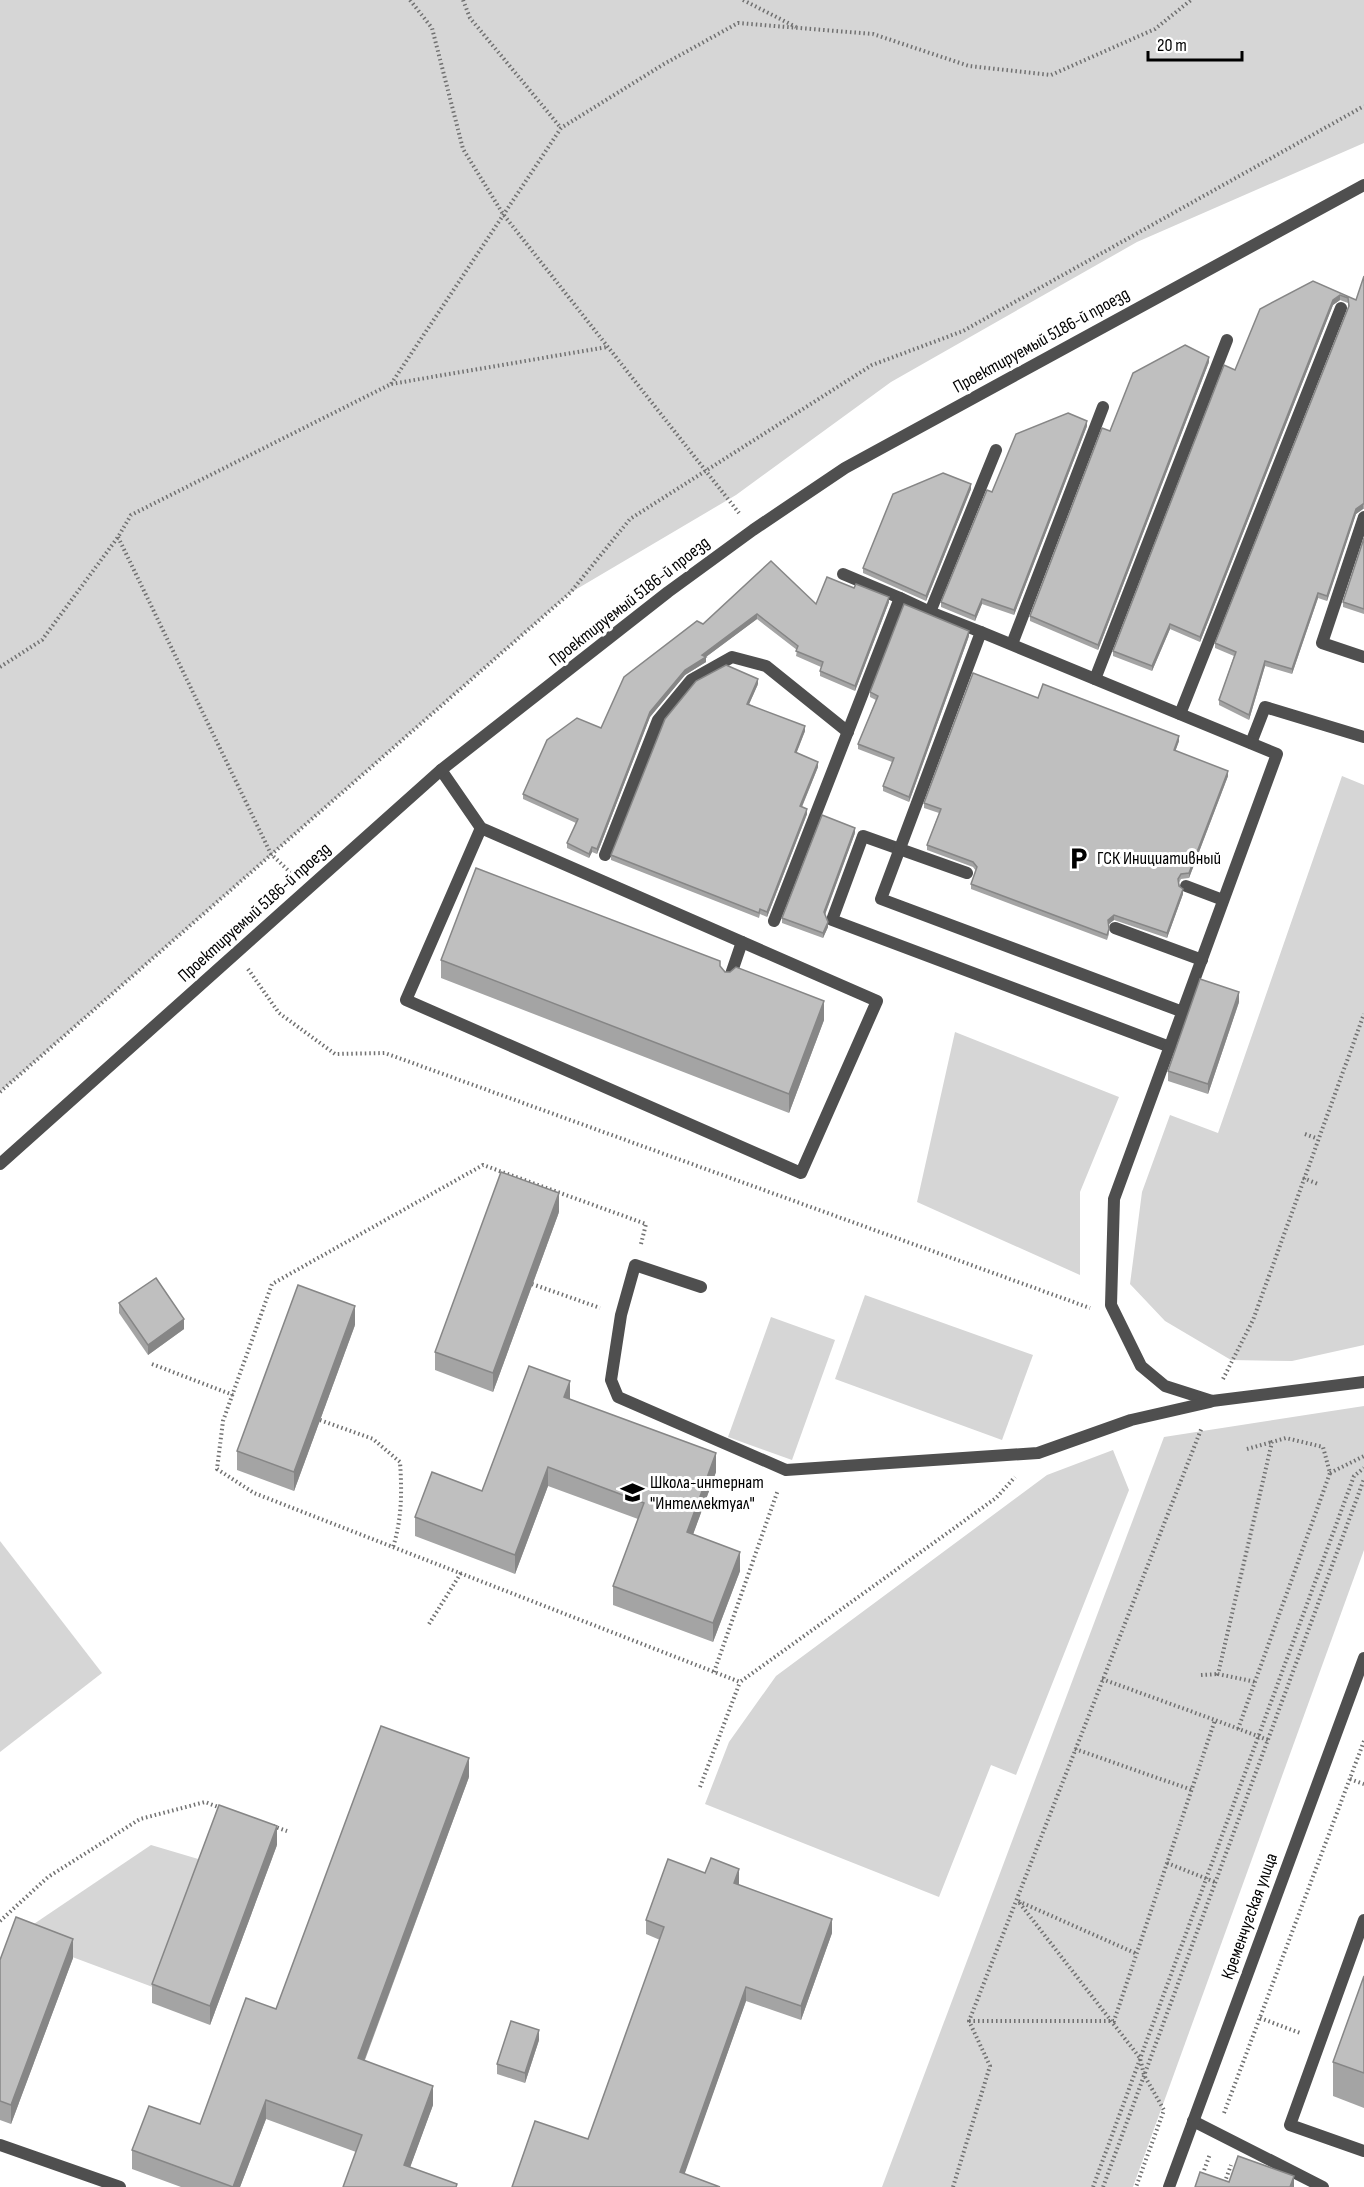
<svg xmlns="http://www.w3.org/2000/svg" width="1364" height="2187" viewBox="0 0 1364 2187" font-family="'Sofia Sans Condensed',sans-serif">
	<rect width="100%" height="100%" fill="#fff"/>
	<g fill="#d6d6d6">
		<polygon points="0,0 1364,0 1364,143 1137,242 891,382 736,495 570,593 0,1092"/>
		<polygon points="1342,776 1364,785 1364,1345 1292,1361 1231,1360 1165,1321 1130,1284 1142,1192 1170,1115 1218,1133"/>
		<polygon points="955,1032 1119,1097 1080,1192 1080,1275 917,1202"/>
		<polygon points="865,1295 1033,1355 1002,1440 835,1379"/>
		<polygon points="771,1317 835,1340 792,1460 728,1437"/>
		<polygon points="1364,1406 1364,1550 1133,2187 882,2187 1164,1437"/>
		<polygon points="1113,1450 1129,1490 1016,1775 991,1765 939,1897 705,1804 729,1742 776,1676 1047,1475"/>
		<polygon points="0,1541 102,1673 0,1752"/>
		<polygon points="151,1845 205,1861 158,1989 16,1936"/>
	</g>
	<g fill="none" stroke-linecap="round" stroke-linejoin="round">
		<g stroke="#717171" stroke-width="4" stroke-dasharray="1.5 3" stroke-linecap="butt">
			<polyline points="410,0 432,28 463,149 503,214 739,513"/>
			<polyline points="463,0 470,18 561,128"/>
			<polyline points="743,0 796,27"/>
			<polyline points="391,384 561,128 664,64 738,23 873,34 969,66 1051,75 1155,29 1191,0"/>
			<polyline points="118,537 271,854 293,875"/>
			<polyline points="0,667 42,640 118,537 131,515 391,384 607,347"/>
			<polyline points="248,969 279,1013 335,1054 385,1053 1090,1308"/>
			<polyline points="0,1092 570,593 630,519 872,365 963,331 1364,106"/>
			<polyline points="1305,1134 1316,1138"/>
			<polyline points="1303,1178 1318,1184"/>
			<polyline points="641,1244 646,1224 483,1165 272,1284 223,1421 217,1469 254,1493 740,1682 996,1498 1015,1477"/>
			<polyline points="532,1284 600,1308"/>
			<polyline points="152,1364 233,1395"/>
			<polyline points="1223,1379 1253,1320 1364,1014"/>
			<path d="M320,1420L373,1439L400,1462C402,1491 402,1519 393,1547"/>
			<polyline points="1247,1449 1272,1442"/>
			<polyline points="1330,1473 1364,1456"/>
			<polyline points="429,1624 461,1573"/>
			<polyline points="714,1672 778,1490"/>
			<polyline points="1201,1675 1218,1674"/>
			<polyline points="1102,1679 1215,1720"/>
			<polyline points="1238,1729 1330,1473 1323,1447 1286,1438 1272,1442 1218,1674 1256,1682"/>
			<polyline points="1075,1749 1192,1790"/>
			<polyline points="1350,1779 1364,1784"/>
			<polyline points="700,1787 740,1682"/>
			<polyline points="273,1826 287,1831"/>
			<polyline points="1167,1863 1215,1882"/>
			<polyline points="0,1921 48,1877 140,1819 205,1802 221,1808"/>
			<polyline points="1135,1953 1018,1901 1140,2058 1144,2075 1164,2110 1136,2187"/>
			<polyline points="1260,2018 1300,2033"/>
			<polyline points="969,2021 1114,2021 1215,1720 1268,1740"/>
			<polyline points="1224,2113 1364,1741"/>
			<polyline points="953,2187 990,2066 969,2021 1202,1427"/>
			<polyline points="1093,2187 1354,1476 1364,1468"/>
			<polyline points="1103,2187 1364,1479"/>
			<polyline points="1198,2187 1210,2154"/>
			<polyline points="1223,2187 1231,2165"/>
		</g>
		<g stroke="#4f4f4f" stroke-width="12">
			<polyline points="1364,517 1322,643 1364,657"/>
			<polyline points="843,574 900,598"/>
			<polyline points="930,612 981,632"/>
			<polyline points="1012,644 1103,407"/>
			<polyline points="1095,679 1227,340"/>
			<polyline points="1180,714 1341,308"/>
			<polyline points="1251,743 1265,707 1364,737"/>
			<polyline points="441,770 481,828 406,1000 801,1173 877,1001 481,828"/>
			<polyline points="605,855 658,720 691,680 732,657 766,666 848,732"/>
			<polyline points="967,873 863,836 832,920 1170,1047"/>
			<polyline points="1186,886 1223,900"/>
			<polyline points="774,921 900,598 930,612 996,450"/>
			<polyline points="1115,928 1202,960"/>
			<polyline points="728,983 742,942"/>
			<polyline points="1183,1012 881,899 981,632 1277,754 1114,1199 1111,1305 1141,1366 1165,1386 1212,1401 1364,1382"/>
			<polyline points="701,1287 635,1265 621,1315 611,1380 618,1397 786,1470 1038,1453 1131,1420 1210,1402"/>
			<polyline points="1364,1920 1290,2125 1364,2151"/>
			<polyline points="1193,2121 1323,2187"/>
			<polyline points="0,2145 120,2187"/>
		</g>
		<g stroke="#4f4f4f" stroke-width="12">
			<polyline points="0,1164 441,770 668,592 753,530 845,468 1364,185"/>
			<polyline points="1169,2187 1364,1658"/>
		</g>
	</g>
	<g fill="#a4a4a4">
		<polygon points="1364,276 1364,509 1363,509 1356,514 1327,601 1318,598 1292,674 1265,666 1249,720 1219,705 1219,700 1234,656 1215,648 1215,643 1348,307 1348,303 1340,300 1333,305 1200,642 1170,629 1152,671 1113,656 1113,651 1235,370 1313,281 1356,300"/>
		<polygon points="1209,362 1098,650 1030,621 1030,616 1110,431"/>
		<polygon points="1087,426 1014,615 982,604 975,621 941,607 941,602 992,492"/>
		<polygon points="971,489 926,601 863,573 863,568"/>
		<polygon points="1364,538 1364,614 1343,607 1343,602"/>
		<polygon points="889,602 855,691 820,676 820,671 821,667 796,656 797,650 757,619 706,657 706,662 685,675 650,717 597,854 592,852 589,858 567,848 567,843 576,823 523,799 523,794 601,728 703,624 816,604"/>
		<polygon points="969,636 909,802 883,791 883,786 892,762 858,749 858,744 876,700 870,697 870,692"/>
		<polygon points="758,684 749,704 805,731 796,753 818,767 802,807 807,814 767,917 760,914 759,918 611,860 611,855"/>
		<polygon points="1038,698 1179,741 1175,751 1228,776 1189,878 1181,879 1179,883 1183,894 1167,938 1114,920 1108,924 1109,934 1107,940 971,889 971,884 976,871 973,867 927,850 927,845 939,813 924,808 924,803"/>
		<polygon points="855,833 825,915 828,927 823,938 782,923 782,918"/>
		<polygon points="441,960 720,966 725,972 824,1020 789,1113 441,978"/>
		<polygon points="1239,1002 1208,1094 1168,1081 1168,1071"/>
		<polygon points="559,1212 493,1392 435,1370 435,1352"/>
		<polygon points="119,1303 184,1329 148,1355 119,1313"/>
		<polygon points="355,1325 294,1491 237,1470 237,1451"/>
		<polygon points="570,1399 716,1472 693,1534 740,1571 713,1642 613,1605 613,1586 638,1519 548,1486 515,1574 415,1536 415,1517 482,1491"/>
		<polygon points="469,1777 365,2060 433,2105 410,2167 457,2187 356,2152 266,2119 240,2187 181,2187 132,2169 132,2150 200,2124 276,2009"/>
		<polygon points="277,1845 210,2025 152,2003 152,1984"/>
		<polygon points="705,1873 739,1883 739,1885 832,1933 801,2020 746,2001 684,2174 588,2139 660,1940 646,1934 646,1920"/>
		<polygon points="73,1958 11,2124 0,2120 0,1960"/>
		<polygon points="1364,1976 1364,2108 1333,2096 1333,2062"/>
		<polygon points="539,2040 525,2083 497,2074 497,2064"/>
	</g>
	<g fill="#868686">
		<polygon points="1340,295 1340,300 1333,305 1200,642 1200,637 1333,300"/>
		<polygon points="1209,357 1209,362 1098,650 1098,645"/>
		<polygon points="1087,421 1087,426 1014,615 1014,610"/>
		<polygon points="971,484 971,489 926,601 926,596"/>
		<polygon points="1363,504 1363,509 1356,514 1327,601 1327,596 1356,509"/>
		<polygon points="1318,593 1318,598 1292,674 1292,669"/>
		<polygon points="889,597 889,602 855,691 855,686"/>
		<polygon points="982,599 982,604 975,621 975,616"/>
		<polygon points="757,614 757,619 703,659 706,657 706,662 685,675 650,717 597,854 597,849 650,712 685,670 702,655"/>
		<polygon points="1170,624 1170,629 1152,671 1152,666"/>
		<polygon points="969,631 969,636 909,802 909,797"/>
		<polygon points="1265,661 1265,666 1249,720 1249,715"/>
		<polygon points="758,679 758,684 747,709 747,704"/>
		<polygon points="805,726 805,731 795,757 795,752"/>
		<polygon points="1179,736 1179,741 1174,755 1174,750"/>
		<polygon points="818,762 818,767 800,811 800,806"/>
		<polygon points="1228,771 1228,776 1189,878 1189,873"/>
		<polygon points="807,809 807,814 767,917 767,912"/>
		<polygon points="855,828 855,833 824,917 824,912"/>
		<polygon points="592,847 592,852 589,858 589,854"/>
		<polygon points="1183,889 1183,894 1167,938 1167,933"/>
		<polygon points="1114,915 1114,920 1108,925 1108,920"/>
		<polygon points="828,922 828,927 823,938 823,933"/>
		<polygon points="1239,992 1239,1002 1208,1094 1208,1084"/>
		<polygon points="824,1001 824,1020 789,1113 789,1094"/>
		<polygon points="559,1193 559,1212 493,1392 493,1373"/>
		<polygon points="355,1306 355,1325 294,1491 294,1472"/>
		<polygon points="184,1319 184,1329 148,1355 148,1345"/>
		<polygon points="570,1381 570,1400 564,1397"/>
		<polygon points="716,1453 716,1472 687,1551 687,1532"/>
		<polygon points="548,1467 548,1486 515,1574 515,1555"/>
		<polygon points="740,1552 740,1571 713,1642 713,1623"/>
		<polygon points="469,1758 469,1777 358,2077 358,2058"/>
		<polygon points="277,1826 277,1845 210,2025 210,2006"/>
		<polygon points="739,1869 739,1883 734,1898 734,1883"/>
		<polygon points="832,1919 832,1933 801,2020 801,2006"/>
		<polygon points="73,1939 73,1958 11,2124 11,2105"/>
		<polygon points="746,1987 746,2001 680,2187 680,2172"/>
		<polygon points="539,2030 539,2040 525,2083 525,2073"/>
		<polygon points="433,2086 433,2105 404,2184 404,2165"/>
		<polygon points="266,2100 266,2119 240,2187 233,2187"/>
		<polygon points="1294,2176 1294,2187 1290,2187"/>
	</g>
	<g fill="#bfbfbf" stroke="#868686" stroke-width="1.5">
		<polygon points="1364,276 1364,504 1363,504 1356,509 1327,596 1318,593 1292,669 1265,661 1249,715 1219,700 1236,652 1215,643 1349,306 1348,298 1340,295 1333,300 1200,637 1170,624 1152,666 1113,651 1224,365 1235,370 1260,309 1313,281 1356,300"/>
		<polygon points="1185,345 1209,357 1098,645 1030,616 1102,428 1110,431 1133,373"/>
		<polygon points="1068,413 1087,421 1014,610 982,599 975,616 941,602 987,490 992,492 1016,434"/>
		<polygon points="943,473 971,484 926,596 863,568 893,494"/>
		<polygon points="1364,538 1364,609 1343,602"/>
		<polygon points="771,561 816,604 827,577 854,588 856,584 889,597 855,686 820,671 823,662 796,651 798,646 757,614 702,655 706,657 685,670 650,712 597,849 592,847 589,854 567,843 578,819 523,794 547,740 577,718 601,728 624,677 697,621 703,624"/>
		<polygon points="904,604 969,631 909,797 883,786 894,758 858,744 878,696 870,692"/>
		<polygon points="726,665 758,679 747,704 805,726 795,752 818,762 800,806 807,809 767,912 760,909 759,913 611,855 665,719 696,681"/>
		<polygon points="973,673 1038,698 1043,684 1179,736 1174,750 1228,771 1189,873 1181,874 1178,879 1179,886 1183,889 1167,933 1114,915 1108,920 1109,929 1107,935 971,884 977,867 973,862 927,845 941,809 924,803"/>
		<polygon points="822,815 855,828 824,912 828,922 823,933 782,918"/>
		<polygon points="476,868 720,961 720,966 725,972 730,972 736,967 824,1001 789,1094 441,960"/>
		<polygon points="1200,979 1239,992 1208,1084 1168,1071"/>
		<polygon points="501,1172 559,1193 493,1373 435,1352"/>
		<polygon points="156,1278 184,1319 148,1345 119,1303"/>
		<polygon points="298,1285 355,1306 294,1472 237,1451"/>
		<polygon points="529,1366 570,1381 564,1397 716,1453 687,1532 740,1552 713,1623 613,1586 644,1503 548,1467 515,1555 415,1517 432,1472 482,1491"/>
		<polygon points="381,1726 469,1758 358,2058 433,2086 404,2165 457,2184 456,2187 343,2187 362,2135 266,2100 233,2187 132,2150 149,2106 200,2124 246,1998 276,2009"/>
		<polygon points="219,1805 277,1826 210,2006 152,1984"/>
		<polygon points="711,1858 739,1869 734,1883 832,1919 801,2006 746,1987 680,2172 720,2187 512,2187 535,2121 588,2139 664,1927 646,1920 668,1859 705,1873"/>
		<polygon points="16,1917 73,1939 11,2105 0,2101 0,1960"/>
		<polygon points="1364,1976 1364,2073 1333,2062"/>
		<polygon points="511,2021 539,2030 525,2073 497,2064"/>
		<polygon points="1238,2156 1294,2176 1290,2187 1195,2187 1200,2172 1229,2182"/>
	</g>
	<defs>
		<symbol id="parking-bare" viewBox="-9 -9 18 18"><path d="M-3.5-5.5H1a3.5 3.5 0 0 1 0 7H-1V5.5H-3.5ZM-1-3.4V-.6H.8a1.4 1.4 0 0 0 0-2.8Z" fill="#000" stroke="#fff" stroke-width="2.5" paint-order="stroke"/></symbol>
		<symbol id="school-bare" viewBox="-9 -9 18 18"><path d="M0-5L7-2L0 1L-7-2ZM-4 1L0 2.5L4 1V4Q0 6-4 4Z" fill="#000" stroke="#fff" stroke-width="2.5" paint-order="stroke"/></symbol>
	</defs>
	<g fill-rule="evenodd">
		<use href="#parking-bare" x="1062" y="842" width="33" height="33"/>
		<use href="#school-bare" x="616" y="1476" width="33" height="33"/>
	</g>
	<g text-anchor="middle" stroke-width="6" stroke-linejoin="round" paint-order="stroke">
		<g font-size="18" fill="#000" stroke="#fff">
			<text transform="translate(1041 340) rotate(-29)" y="6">Проектируемый 5186-й проезд</text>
			<text transform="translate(629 601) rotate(-38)" y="6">Проектируемый 5186-й проезд</text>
			<text transform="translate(254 912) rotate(-42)" y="6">Проектируемый 5186-й проезд</text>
			<text transform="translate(1249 1916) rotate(-70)" y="6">Кременчугская улица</text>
		</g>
		<g font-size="18" fill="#000" stroke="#fff" text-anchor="start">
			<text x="1097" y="864">ГСК Инициативный</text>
			<text x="650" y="1488">Школа-интернат<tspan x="650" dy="21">"Интеллектуал"</tspan></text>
		</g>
	</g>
	<path d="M1148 51v9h94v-9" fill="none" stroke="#000000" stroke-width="3"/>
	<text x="1157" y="51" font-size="18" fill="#000000" stroke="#ffffff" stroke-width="4.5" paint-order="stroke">20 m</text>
</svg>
